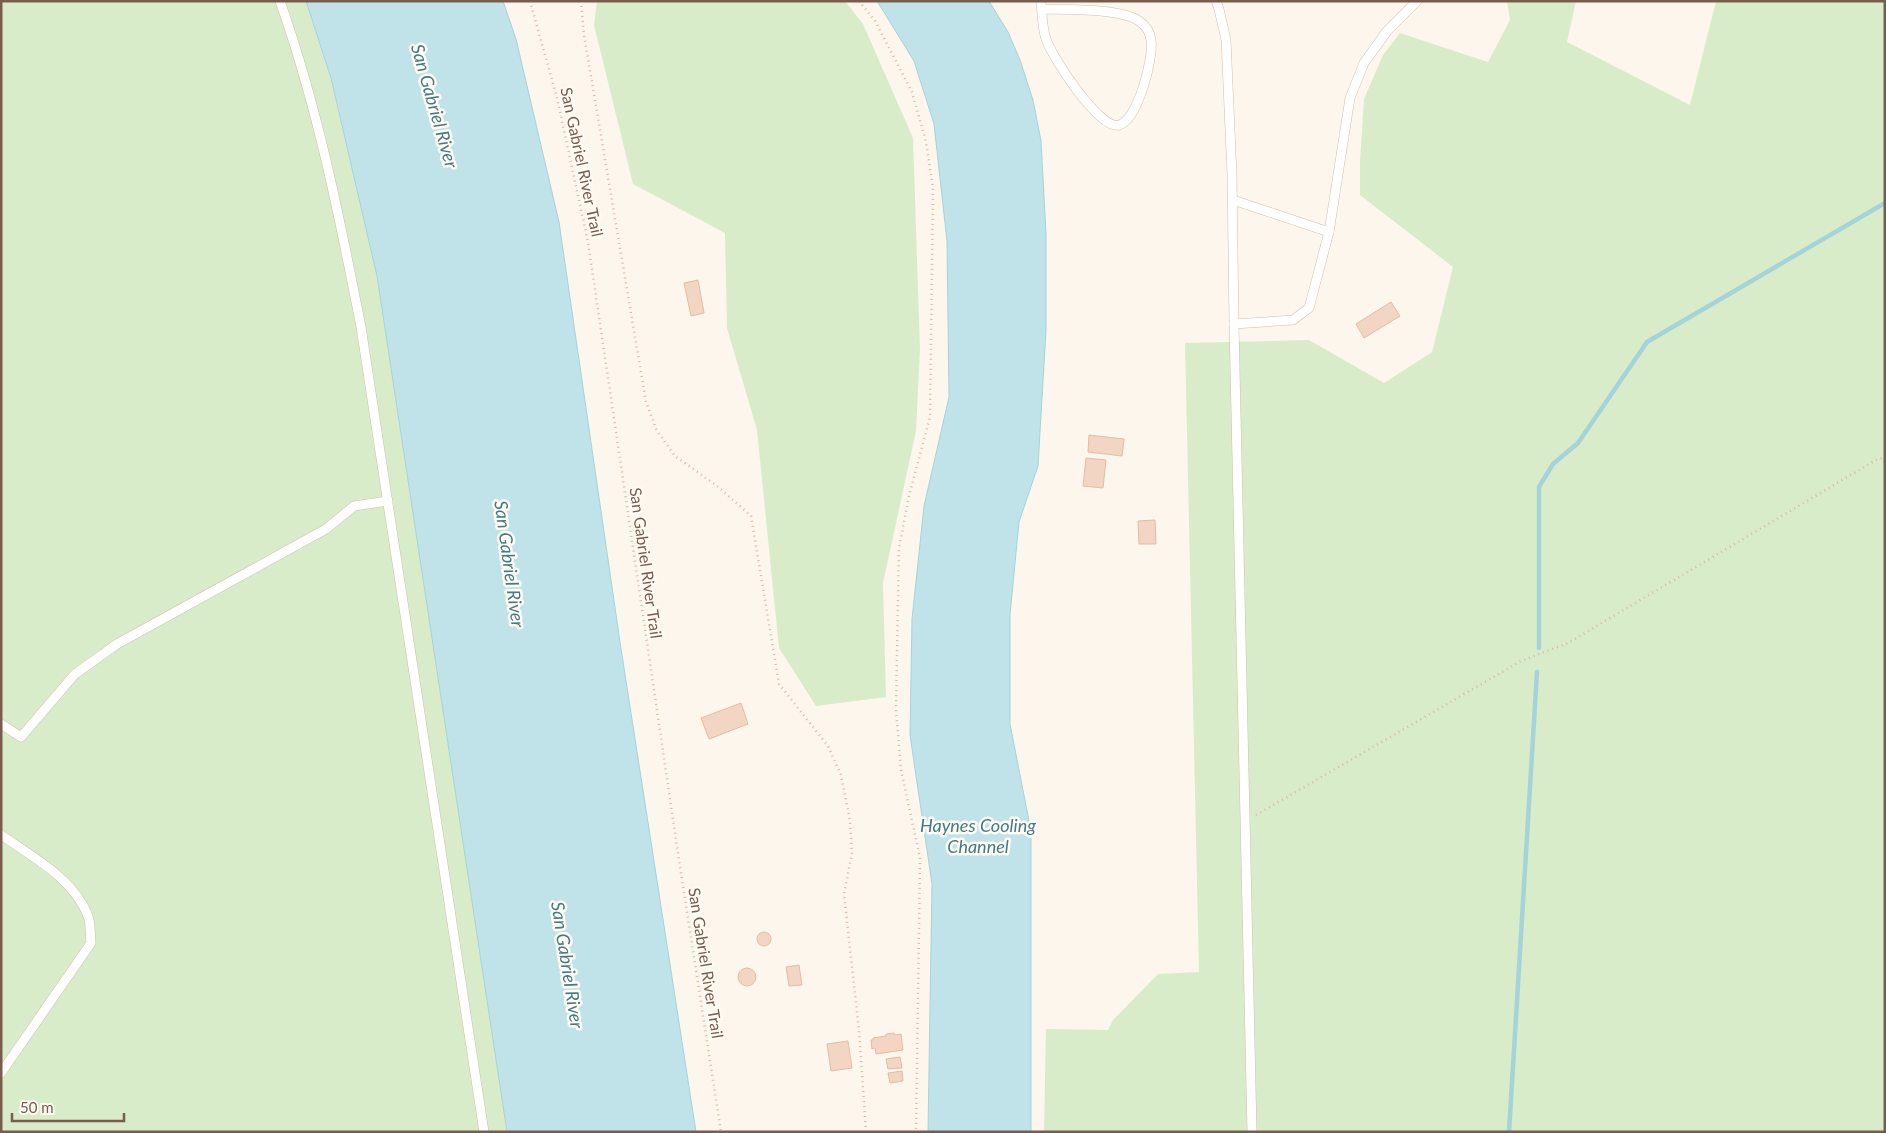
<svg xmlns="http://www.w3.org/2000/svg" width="1886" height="1133" viewBox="0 0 1886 1133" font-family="Lato,sans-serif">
	<rect width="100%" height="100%" fill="#fdf6ec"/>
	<g fill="#d8ecc9">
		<polygon points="1,1 306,1 331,78 377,276 507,1132 1,1132"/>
		<polygon points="597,1 845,1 863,24 913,138 920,349 916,431 883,583 886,697 816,706 779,648 757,430 727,328 725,233 633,184 594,25"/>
		<polygon points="1507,1 1576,1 1567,42 1690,105 1716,1 1885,1 1885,1132 1044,1132 1046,1029 1108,1030 1113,1020 1158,974 1199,972 1185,343 1309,340 1384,383 1432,352 1453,267 1360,195 1360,161 1364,99 1383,55 1400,33 1488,62 1510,20"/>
	</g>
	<g fill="#bfe3e8" stroke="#a5d3da">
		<polygon points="306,1 503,1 516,39 559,222 620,642 696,1132 507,1132 377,276 331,78"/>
		<polygon points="877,1 989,1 1008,32 1020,60 1033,100 1041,141 1046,234 1046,330 1038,466 1019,522 1010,615 1010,724 1031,831 1031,1132 928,1132 932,884 910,735 912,619 924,506 949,397 947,241 934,124 914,61"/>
	</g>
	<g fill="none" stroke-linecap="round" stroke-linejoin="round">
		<g stroke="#a5d3da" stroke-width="4.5">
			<polyline points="1539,648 1539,487 1553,464 1578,443 1647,342 1885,203"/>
			<polyline points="1509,1132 1537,672"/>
		</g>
	</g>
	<g fill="#f3d5c3" stroke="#e6bba3">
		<polygon points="698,280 704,313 691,316 684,283"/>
		<polygon points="1391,302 1400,316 1364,338 1356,324"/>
		<polygon points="1089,435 1124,439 1122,456 1088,452"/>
		<polygon points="1086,458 1106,460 1103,488 1083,486"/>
		<polygon points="1155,520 1156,544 1139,544 1138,521"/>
		<polygon points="741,703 748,724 709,739 701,718"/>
		<circle cx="764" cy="939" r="7"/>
		<polygon points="799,965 802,985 789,986 786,967"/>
		<circle cx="747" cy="977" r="9"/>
		<polygon points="894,1033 895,1035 901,1034 903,1050 876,1054 875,1048 872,1049 871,1040 873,1040 873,1038 886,1036 886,1034"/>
		<polygon points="848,1041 852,1068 831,1071 827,1044"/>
		<polygon points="900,1057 902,1068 888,1069 886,1059"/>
		<polygon points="902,1071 903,1081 890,1083 888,1073"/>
	</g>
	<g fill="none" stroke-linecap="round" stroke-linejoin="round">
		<defs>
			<g id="lane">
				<path d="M280,1C318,109 339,215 361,327L484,1132"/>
				<path d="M1041,1C1042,13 1042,27 1046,39C1052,57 1100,131 1119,125C1138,120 1154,57 1151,40C1150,32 1145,25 1139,21C1120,8 1066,10 1042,9"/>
				<polyline points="1216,1 1219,9 1226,40 1232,175 1234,324 1252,1132"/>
				<polyline points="1233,200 1329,232"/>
				<polyline points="1234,324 1293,320 1309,308 1329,232 1350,98 1364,63 1387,31 1417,1"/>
				<polyline points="1,724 21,737 75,674 117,644 326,529 354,506 388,501"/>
				<path d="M1,835C33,857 74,879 88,916C91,924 90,935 91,943L1,1073"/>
			</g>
		</defs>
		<use href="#lane" stroke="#d1beb0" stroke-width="10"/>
		<g stroke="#d9b8a5" stroke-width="2.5" stroke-dasharray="1 4" stroke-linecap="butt">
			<polyline points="530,1 557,98 588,242 679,860 721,1132"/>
			<polyline points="581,1 584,35 646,402 657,431 675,456 717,486 751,516 779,684 828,746 841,775 850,821 852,853 844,894 859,1030 866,1132"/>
			<polyline points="859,1 875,21 912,92 926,142 933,188 930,417 909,496 899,548 896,709 901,770 920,858 916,1132"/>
			<polyline points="1256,815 1521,661 1568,643 1876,460 1885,457"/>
		</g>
		<use href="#lane" stroke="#fff" stroke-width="9"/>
	</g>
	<g text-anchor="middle" stroke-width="5" stroke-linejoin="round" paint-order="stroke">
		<g font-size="16" fill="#7a5c4d" stroke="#fffaf3">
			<text transform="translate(582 162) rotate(78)" y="6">San Gabriel River Trail</text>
			<text transform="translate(646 563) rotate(82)" y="6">San Gabriel River Trail</text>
			<text transform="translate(706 963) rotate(81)" y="6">San Gabriel River Trail</text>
		</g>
		<g font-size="18" font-style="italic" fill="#437c86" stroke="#fffaf3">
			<text transform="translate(434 106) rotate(74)" y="6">San Gabriel River</text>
			<text transform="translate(509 564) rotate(82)" y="6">San Gabriel River</text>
			<text x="978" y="832">Haynes Cooling<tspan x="978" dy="21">Channel</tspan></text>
			<text transform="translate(567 965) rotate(81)" y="6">San Gabriel River</text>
		</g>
	</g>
	<rect width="1886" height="1133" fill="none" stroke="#7a5c4d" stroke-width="5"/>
	<path d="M12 1113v8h112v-8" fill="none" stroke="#7a5c4d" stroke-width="2.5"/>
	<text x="20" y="1113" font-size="15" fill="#7a5c4d" stroke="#fffaf3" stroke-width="4" paint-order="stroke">50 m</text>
</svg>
